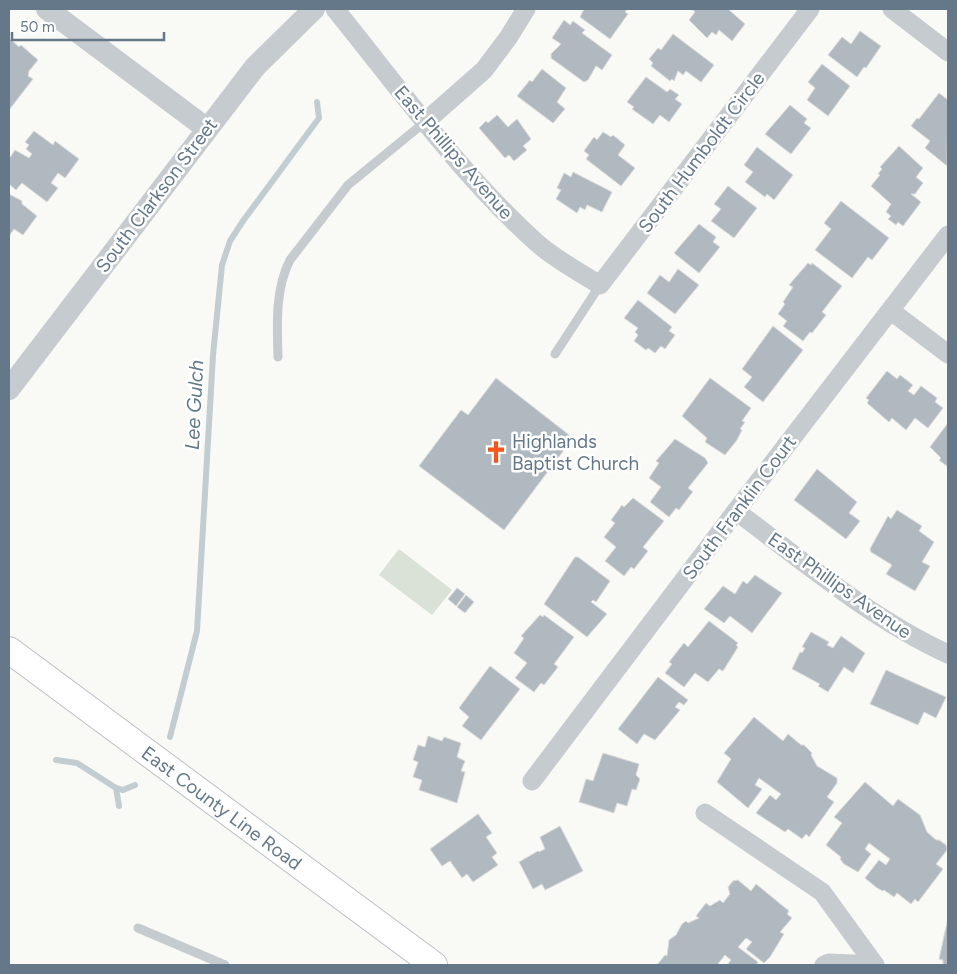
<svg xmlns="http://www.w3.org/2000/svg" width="957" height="974" viewBox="0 0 957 974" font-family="Figtree,sans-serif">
	<rect width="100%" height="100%" fill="#f9f9f6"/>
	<polygon fill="#dae2d7" points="399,549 452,590 432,615 379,575"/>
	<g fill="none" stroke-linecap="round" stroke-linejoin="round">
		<g stroke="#c2cdd2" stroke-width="6">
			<polyline points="170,737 197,631 213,355 222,265 230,241 243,221 319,118 317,102"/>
			<polyline points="56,760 77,763 116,788 123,790 135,785"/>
			<polyline points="116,788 119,806"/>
		</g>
	</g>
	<g fill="#b1b9c0" stroke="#dbdbd9">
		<polygon points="584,9 627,9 625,12 628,14 610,39 580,17"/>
		<polygon points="692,9 728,9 745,24 732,41 719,30 716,35 712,32 707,38 689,20 695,12"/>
		<polygon points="564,20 570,25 573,21 585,30 582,33 612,55 602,70 596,66 588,80 584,82 551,58 551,54 561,44 552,38"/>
		<polygon points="860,31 881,46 866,68 864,67 857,77 828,55 842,37 851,44"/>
		<polygon points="673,34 714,65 701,82 686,71 683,75 678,71 674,81 672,79 670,81 651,66 653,63 649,59 658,48 661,50"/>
		<polygon points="9,38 19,47 21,45 38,60 29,71 28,76 33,79 9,110"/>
		<polygon points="822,64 850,86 828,116 807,100 815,88 808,82"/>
		<polygon points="542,69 566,88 557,102 565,109 553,123 517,96 530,80 532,82"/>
		<polygon points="646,77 667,92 670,89 679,95 675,99 682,104 669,122 660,115 653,124 632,109 634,107 627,102"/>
		<polygon points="939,93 948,100 947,166 925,148 930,141 911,126 917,118 919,119"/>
		<polygon points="790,105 807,119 804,123 811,128 791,154 765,134"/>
		<polygon points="497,115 508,127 517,119 531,139 523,146 527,150 514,161 509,155 505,158 479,128 486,121 488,123"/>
		<polygon points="34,131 53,145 55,141 79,159 65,178 58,173 51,183 58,188 47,202 22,183 16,190 9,184 9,159 15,150 29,158 32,154 26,149 29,145 25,142"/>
		<polygon points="603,132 611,137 613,135 625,145 618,155 635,168 621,186 586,159 589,155 584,151 594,137 597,140"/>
		<polygon points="899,146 923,168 916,177 923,183 915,194 911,194 921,202 903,226 898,222 896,225 888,219 891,216 886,212 891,204 871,186 880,175 878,174 882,169 880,167"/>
		<polygon points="757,147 793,175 774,200 767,194 765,197 745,182 753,172 744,165"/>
		<polygon points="573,172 612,192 602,212 587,205 585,210 580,207 577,213 556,199 561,190 557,188 564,173 571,177"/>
		<polygon points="728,186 757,208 734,238 711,221 721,209 714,204"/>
		<polygon points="9,194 22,201 22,204 37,216 23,235 14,229 9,236"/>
		<polygon points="841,201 889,238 872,260 868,257 852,278 815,250 831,229 824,223"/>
		<polygon points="699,224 716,237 713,242 720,247 699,273 674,253"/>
		<polygon points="808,263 811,265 812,263 842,286 822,312 826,315 812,333 810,332 803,341 783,326 787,321 778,314 785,304 783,302 793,287 789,285"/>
		<polygon points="678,269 699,285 675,314 647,293 660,275 669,282"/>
		<polygon points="638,300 672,327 669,331 675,335 665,349 661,346 655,353 648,348 646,350 634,341 638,335 635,332 638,328 624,318"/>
		<polygon points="773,326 803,350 763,402 744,387 752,377 742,369"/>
		<polygon points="887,371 897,379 900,375 913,385 908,391 914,395 921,386 937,398 935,402 943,408 928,428 915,418 906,430 892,418 889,422 867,403 869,400 866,398"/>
		<polygon points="496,378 573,438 504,530 419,466 461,410 468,415"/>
		<polygon points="710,378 751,408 742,421 745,422 740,429 742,430 737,440 725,455 705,442 707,438 682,416"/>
		<polygon points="948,423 948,467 939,460 941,458 930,447"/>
		<polygon points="675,439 705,458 708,463 688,488 693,492 691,494 679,510 676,508 669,517 650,502 661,487 649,478 659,463 656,461"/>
		<polygon points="817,469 857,502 849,513 860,521 846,539 794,500"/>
		<polygon points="633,498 664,521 643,547 648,551 634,569 631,567 624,576 605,561 616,547 604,537 615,523 611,520 622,505 624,507"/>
		<polygon points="897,510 922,526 919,531 934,542 922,562 930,566 915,591 886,574 892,565 871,552 870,549 888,516 891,519"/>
		<polygon points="575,557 578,557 610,581 596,602 593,600 591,602 607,614 587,637 544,604"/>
		<polygon points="755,575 782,593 752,633 730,616 724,623 704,609 723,586 735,594 743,581 747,584"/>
		<polygon points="457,588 465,594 456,606 448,599"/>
		<polygon points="466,595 474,602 465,613 457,607"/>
		<polygon points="540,615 543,617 544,615 574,637 554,664 558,667 544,685 541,683 534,692 515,678 527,663 514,653 524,638 521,636"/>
		<polygon points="709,621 738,643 736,645 738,647 723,671 719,669 708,682 695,673 684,687 665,673 672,664 669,662 684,643 688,647"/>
		<polygon points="811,632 829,642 827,645 833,648 841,636 865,653 853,673 844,667 828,692 818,686 820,684 792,669 800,652 802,653 805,648 802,647"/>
		<polygon points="490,666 520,689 481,740 462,726 469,717 459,708"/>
		<polygon points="886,670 946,697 936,718 924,712 918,725 870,704"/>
		<polygon points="658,677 688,700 684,705 679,702 675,707 680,710 655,740 644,734 637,744 618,729"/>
		<polygon points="754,717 783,741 788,734 801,745 804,745 812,753 811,755 817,766 837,778 837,783 827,797 834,802 809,837 806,834 802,839 788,829 785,832 756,813 770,795 776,800 781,794 759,778 755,785 762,789 748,808 717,782 731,759 724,753"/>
		<polygon points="428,736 442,741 444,737 461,743 457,757 465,761 461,771 465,772 457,803 419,790 422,780 413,777 418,762 413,760 418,745 425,747"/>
		<polygon points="603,753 639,764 636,775 640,779 636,790 632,789 627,806 617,803 614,813 579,802 586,779 593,781"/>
		<polygon points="865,782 893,806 898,799 920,815 927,832 936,840 939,840 946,845 947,850 936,864 943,869 918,902 915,899 911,904 897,893 894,897 884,890 883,891 877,888 865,878 879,860 886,865 890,859 869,843 865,849 871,854 858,872 844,864 840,859 841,857 826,845 842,823 834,817"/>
		<polygon points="478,814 492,833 486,837 497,853 492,857 498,865 473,882 467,874 462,878 450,861 442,866 430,849"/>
		<polygon points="560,826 583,871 545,890 542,884 533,889 519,862 538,851 539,852 545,849 540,837"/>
		<polygon points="738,880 751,891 756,884 789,911 787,914 792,918 780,932 784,934 770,957 764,963 746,949 752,942 746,938 738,947 758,962 756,965 727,965 731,960 725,955 717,965 657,965 665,955 667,956 669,940 676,935 682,924 686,921 688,923 699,918 696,916 706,903 710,906 720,900 723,903 730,894 728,887 733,881"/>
		<polygon points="948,918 948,965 943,964 943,960 939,959"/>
	</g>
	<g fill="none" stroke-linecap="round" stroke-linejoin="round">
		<defs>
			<g id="secondary">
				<path id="s1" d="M9,650L434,965"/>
			</g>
		</defs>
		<use href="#secondary" stroke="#bbc0c5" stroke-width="28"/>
		<g stroke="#c6cbcf" stroke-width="9">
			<polyline points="555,354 600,285"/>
			<path d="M278,357C277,325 275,289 290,260L348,185L425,122"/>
			<polyline points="138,928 225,965"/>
		</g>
		<g stroke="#c6cbcf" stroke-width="19">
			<path d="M335,9C399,88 460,174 537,243C555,259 579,272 600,285L810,9"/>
			<polyline points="892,9 948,52"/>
			<polyline points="425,122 484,70 508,38 526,9"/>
			<polyline points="891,311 948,354"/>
			<path d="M736,511C804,562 870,618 948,654"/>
			<polyline points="532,781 736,511 948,235"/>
			<polyline points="705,813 822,892 875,965"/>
			<polyline points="824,965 829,963 875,965"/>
		</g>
		<g stroke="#c6cbcf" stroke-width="22">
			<polyline points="47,9 206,128"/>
			<polyline points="9,389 255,67 314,9"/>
		</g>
		<use href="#secondary" stroke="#fff" stroke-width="26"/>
	</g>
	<defs>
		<symbol id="church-bare" viewBox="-9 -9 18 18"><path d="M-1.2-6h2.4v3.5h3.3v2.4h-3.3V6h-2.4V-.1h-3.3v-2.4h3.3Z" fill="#f4571b" stroke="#fff" stroke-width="2.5" paint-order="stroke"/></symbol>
	</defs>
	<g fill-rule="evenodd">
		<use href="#church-bare" x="480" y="436" width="32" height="32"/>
	</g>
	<g text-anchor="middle" stroke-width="5" stroke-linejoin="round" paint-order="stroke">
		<g font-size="19" fill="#65788a" stroke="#fff">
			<text transform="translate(454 152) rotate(49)" y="7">East Phillips Avenue</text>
			<text transform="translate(701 152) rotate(-53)" y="7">South Humboldt Circle</text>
			<text transform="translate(156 195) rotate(-53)" y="7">South Clarkson Street</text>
			<text transform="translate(739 507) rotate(-53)" y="7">South Franklin Court</text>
			<text transform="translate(840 585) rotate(35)" y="7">East Phillips Avenue</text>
			<text dy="7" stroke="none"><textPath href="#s1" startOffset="265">East County Line Road</textPath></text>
		</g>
		<g font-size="19" fill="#65788a" stroke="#fff" text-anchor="start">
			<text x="512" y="448">Highlands<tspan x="512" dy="22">Baptist Church</tspan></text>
		</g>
		<g font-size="20" font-style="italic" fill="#617a85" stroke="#fff">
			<text transform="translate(194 405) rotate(-87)" y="7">Lee Gulch</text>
		</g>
	</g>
	<rect width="957" height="974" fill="none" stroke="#65788a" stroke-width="20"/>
	<path d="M12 32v8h152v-8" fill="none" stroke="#65788a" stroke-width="2.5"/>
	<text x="20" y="32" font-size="15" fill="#65788a" stroke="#ffffff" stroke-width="4" paint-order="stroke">50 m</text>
</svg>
